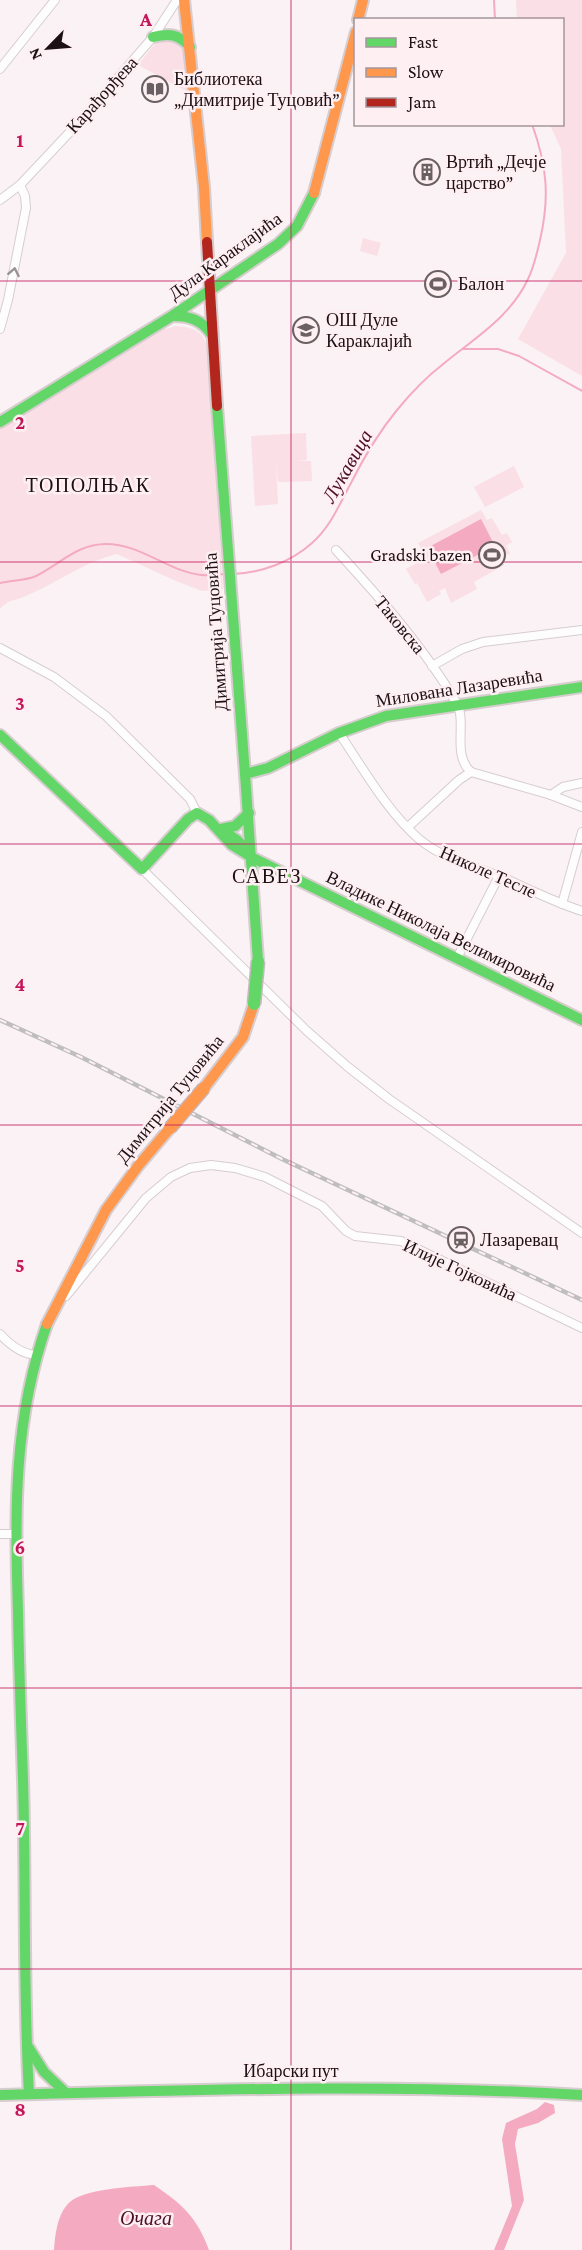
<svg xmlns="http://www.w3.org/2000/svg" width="582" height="2250" viewBox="0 0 582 2250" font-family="'Crimson Pro',serif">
	<rect width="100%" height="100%" fill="#faf2f4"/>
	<g fill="#fadfe6">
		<polygon points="516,0 582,0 582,376 518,339 566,253 561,149 550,125 562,124 562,20 517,19"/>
		<polygon points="168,37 179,42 183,48 188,92 138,65 157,41"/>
		<polygon points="363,238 381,243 377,256 360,251"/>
		<path d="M176,326C197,328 202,331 209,350L223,589L202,591L176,581L117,554C81,563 61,581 28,595C16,601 10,598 0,609V428L162,330Z"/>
		<polygon points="306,433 307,460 295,461 311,461 312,481 278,482 276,462 278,504 255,506 251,436"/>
		<polygon points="514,466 524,487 485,507 474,487"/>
		<polygon points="481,510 487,520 492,518 502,535 507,533 512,542 506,546 510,553 501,558 504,565 474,582 477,589 451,603 445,588 439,591 441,594 427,602 417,583 415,584 406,569 420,561 418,556 424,553 418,543"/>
	</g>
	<g fill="#f4abc2">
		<polygon points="481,519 495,546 441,574 427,548"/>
		<polygon points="545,2102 554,2105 555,2113 538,2123 518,2129 515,2144 524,2200 504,2250 494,2250 512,2206 502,2139 506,2123 537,2109"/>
		<path d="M154,2185C182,2204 197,2217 209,2250H54C55,2236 57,2216 67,2205C80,2188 133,2187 154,2185Z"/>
	</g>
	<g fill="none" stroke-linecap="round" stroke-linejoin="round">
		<g stroke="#f4abc2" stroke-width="2">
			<polyline points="494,0 495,20"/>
			<polyline points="463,349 498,349 519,356 582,391"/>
			<path d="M233,574C261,573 291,562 312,543C331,526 339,505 351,483C364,457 379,432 397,410C411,393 425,378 442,365C473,339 510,318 528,279C534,267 537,253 540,240C550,197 547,166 532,124"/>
			<path d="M0,583C11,580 25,581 36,576C60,564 77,544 106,544C141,544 167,571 201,575C209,576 217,575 224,574"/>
		</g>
		<defs>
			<g id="street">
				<polyline points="0,69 55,0"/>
				<polyline points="0,200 20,185 83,118 153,37 177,0"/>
				<polyline points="0,329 8,300 26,208 25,196 20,185"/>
				<path d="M336,550C380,598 423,646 456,702C468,722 451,754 471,772L459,780L408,827"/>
				<polyline points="0,648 54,677 106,716 190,799 197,813"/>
				<polyline points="432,666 462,649 483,642 582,630"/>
				<path d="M339,733C363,768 386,810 419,839C443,859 473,866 502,877C528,889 554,902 582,911"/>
				<polyline points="471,772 551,795 582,807"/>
				<polyline points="551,795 563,787 582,783"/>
				<polyline points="142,869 307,1031 348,1067 389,1099 582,1233"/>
				<polyline points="562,904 582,832"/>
				<polyline points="457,958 499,876"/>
				<polyline points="66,1296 146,1198 171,1177 190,1168 211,1165 235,1168 265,1177 322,1206 346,1231 355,1236 401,1241 582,1328"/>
				<path d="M0,1334C10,1345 21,1354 36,1355"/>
				<polyline points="0,1534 15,1534"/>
			</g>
			<g id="fast">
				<path d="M153,37C169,33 179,34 190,47"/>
				<path d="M173,316C190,316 202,320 212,335"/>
				<polyline points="217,406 245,774"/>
				<polyline points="0,422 172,316 278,244 297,226 314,193"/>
				<polyline points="0,735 142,869 188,819 197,813 209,820 232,845 253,858 582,1020"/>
				<polyline points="221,829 237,840 248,851"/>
				<polyline points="221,829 235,826 249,813"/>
				<polyline points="258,961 245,774 268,768 339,733 386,716 582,687"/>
				<polyline points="27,2045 44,2072 66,2093"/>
				<path d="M29,2094C23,1990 26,1885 23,1780C21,1724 19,1668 18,1612C15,1511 13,1421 47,1324"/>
				<path d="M0,2095C194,2090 388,2083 582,2095"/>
			</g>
			<g id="slow">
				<polyline points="184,0 204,187 207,242"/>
				<polyline points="358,20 363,0"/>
				<polyline points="314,193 356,32"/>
				<polyline points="204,1088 243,1037 254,1004"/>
				<polyline points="47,1324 106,1210 138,1166 170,1128"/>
			</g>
			<polyline id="jam" points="207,242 217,406"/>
		</defs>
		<use href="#street" stroke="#d7cdcf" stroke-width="10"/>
		<use href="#fast" stroke="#d7cdcf" stroke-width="14"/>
		<use href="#slow" stroke="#d7cdcf" stroke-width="14"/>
		<use href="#jam" stroke="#d7cdcf" stroke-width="14"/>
		<use href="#street" stroke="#fefdfd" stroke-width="8"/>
		<use href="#fast" stroke="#63d668" stroke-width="10"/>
		<use href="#slow" stroke="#ff974d" stroke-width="10"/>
		<use href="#jam" stroke="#b3261e" stroke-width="10"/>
		<defs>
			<polyline id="rail" points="0,1020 81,1057 282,1159 582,1300"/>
		</defs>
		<use href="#rail" stroke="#bfbdbe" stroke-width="4.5"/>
		<use href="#rail" stroke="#feeff3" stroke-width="2" stroke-dasharray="7" stroke-linecap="butt"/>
		<defs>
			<polyline id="fast-bridge" points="254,1004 258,961"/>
			<polyline id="slow-bridge" points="170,1128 204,1088"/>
		</defs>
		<use href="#fast-bridge" stroke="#c6b9bd" stroke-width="15" stroke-linecap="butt"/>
		<use href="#slow-bridge" stroke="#c6b9bd" stroke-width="15" stroke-linecap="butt"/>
		<use href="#fast-bridge" stroke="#63d668" stroke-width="12"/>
		<use href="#slow-bridge" stroke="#ff974d" stroke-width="12"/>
	</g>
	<defs><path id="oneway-chevron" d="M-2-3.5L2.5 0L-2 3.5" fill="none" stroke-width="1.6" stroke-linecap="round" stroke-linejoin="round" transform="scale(1.5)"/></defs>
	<use stroke="#989294" href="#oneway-chevron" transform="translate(14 272) rotate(-79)"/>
	<path fill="none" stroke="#c2185b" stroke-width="1.5" stroke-opacity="0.55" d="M291,0V2250M0,281H582M0,562H582M0,844H582M0,1125H582M0,1406H582M0,1688H582M0,1969H582"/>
	<defs>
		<symbol id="library-ring" viewBox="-11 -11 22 22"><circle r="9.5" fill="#feeff3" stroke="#6a5f62" stroke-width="1.5"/><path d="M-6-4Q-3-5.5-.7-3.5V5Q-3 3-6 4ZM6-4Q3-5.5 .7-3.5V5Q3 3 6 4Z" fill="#6a5f62"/></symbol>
		<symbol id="building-ring" viewBox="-11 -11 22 22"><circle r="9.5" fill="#feeff3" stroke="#6a5f62" stroke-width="1.5"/><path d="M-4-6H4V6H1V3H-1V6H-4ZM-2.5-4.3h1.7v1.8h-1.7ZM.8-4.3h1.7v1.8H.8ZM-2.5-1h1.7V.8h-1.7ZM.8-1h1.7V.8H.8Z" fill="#6a5f62"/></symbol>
		<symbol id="stadium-ring" viewBox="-11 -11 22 22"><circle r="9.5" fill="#feeff3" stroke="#6a5f62" stroke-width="1.5"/><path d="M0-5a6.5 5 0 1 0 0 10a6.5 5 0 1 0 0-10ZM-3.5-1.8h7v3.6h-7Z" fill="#6a5f62"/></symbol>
		<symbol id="school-ring" viewBox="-11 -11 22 22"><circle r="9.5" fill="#feeff3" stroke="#6a5f62" stroke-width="1.5"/><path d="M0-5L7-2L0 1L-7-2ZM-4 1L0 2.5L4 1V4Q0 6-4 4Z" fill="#6a5f62"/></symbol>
		<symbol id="station-ring" viewBox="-11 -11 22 22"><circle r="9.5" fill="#feeff3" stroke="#6a5f62" stroke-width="1.5"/><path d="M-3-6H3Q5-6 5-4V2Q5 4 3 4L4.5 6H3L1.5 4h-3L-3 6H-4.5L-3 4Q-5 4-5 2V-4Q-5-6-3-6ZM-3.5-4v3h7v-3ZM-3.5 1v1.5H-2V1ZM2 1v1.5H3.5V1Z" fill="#6a5f62"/></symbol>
	</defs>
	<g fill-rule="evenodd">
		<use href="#library-ring" x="140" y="74" width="30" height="30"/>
		<use href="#building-ring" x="412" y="157" width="30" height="30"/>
		<use href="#stadium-ring" x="423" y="269" width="30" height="30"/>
		<use href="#school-ring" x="291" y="315" width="30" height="30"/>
		<use href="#stadium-ring" x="477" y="540" width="30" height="30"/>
		<use href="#station-ring" x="446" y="1225" width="30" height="30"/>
	</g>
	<g text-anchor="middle" stroke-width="5" stroke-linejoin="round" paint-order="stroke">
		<g font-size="18" fill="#1c1014" stroke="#feeff3" text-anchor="start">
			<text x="174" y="85">Библиотека<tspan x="174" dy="21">„Димитрије Туцовић”</tspan></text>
			<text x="446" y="168">Вртић „Дечје<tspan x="446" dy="21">царство”</tspan></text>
			<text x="458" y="290">Балон</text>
			<text x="326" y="326">ОШ Дуле<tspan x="326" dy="21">Караклајић</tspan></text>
			<text x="472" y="561" text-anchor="end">Gradski bazen</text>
			<text x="480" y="1246">Лазаревац</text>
		</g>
		<g font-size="18" fill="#1c1014" stroke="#feeff3">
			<text transform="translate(102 95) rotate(-48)" y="6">Карађорђева</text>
			<text transform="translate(225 256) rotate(-36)" y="6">Дула Караклајића</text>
			<text transform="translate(400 625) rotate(51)" y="6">Таковска</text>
			<text transform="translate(216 632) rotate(-94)" y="6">Димитрија Туцовића</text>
			<text transform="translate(459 688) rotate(-9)" y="6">Милована Лазаревића</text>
			<text transform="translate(488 872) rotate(24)" y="6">Николе Тесле</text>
			<text transform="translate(441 931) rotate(26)" y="6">Владике Николаја Велимировића</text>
			<text transform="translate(170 1099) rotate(-51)" y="6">Димитрија Туцовића</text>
			<text transform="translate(460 1270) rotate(25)" y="6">Илије Гојковића</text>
			<text x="291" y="2077">Ибарски пут</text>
		</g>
		<g font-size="20" font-style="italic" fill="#4d1029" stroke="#feeff3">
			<text transform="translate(347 466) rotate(-60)" y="7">Лукавица</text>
			<text x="146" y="2225">Очага</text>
		</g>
		<g font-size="20" letter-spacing="1.5" fill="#1c1014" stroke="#feeff3">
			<text x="88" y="492">ТОПОЛЊАК</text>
			<text x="267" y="883">САВЕЗ</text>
		</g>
	</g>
	<g font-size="20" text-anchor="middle" font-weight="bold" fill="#c2185b" stroke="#feeff3" stroke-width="5" stroke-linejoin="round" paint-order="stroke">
		<text x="146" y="26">A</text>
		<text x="20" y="147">1</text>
		<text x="20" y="429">2</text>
		<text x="20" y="710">3</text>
		<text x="20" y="991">4</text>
		<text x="20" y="1272">5</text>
		<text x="20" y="1554">6</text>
		<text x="20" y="1835">7</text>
		<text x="20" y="2116">8</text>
	</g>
	<rect x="354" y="18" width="210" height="108" fill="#feeff3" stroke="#a4969a" stroke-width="1.5"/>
	<rect x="366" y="38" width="30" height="9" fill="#63d668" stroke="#a4969a" stroke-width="1.5"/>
	<text x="408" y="48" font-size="18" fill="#1c1014">Fast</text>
	<rect x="366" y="68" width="30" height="9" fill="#ff974d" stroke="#a4969a" stroke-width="1.5"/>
	<text x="408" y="78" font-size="18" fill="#1c1014">Slow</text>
	<rect x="366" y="98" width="30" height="9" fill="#b3261e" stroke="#a4969a" stroke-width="1.5"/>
	<text x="408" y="108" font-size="18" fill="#1c1014">Jam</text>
	<g transform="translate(48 48) rotate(245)" stroke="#feeff3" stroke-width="4.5" paint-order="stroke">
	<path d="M0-4.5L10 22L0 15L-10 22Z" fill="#1c1014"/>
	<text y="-9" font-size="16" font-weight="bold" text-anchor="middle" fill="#1c1014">N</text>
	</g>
</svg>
